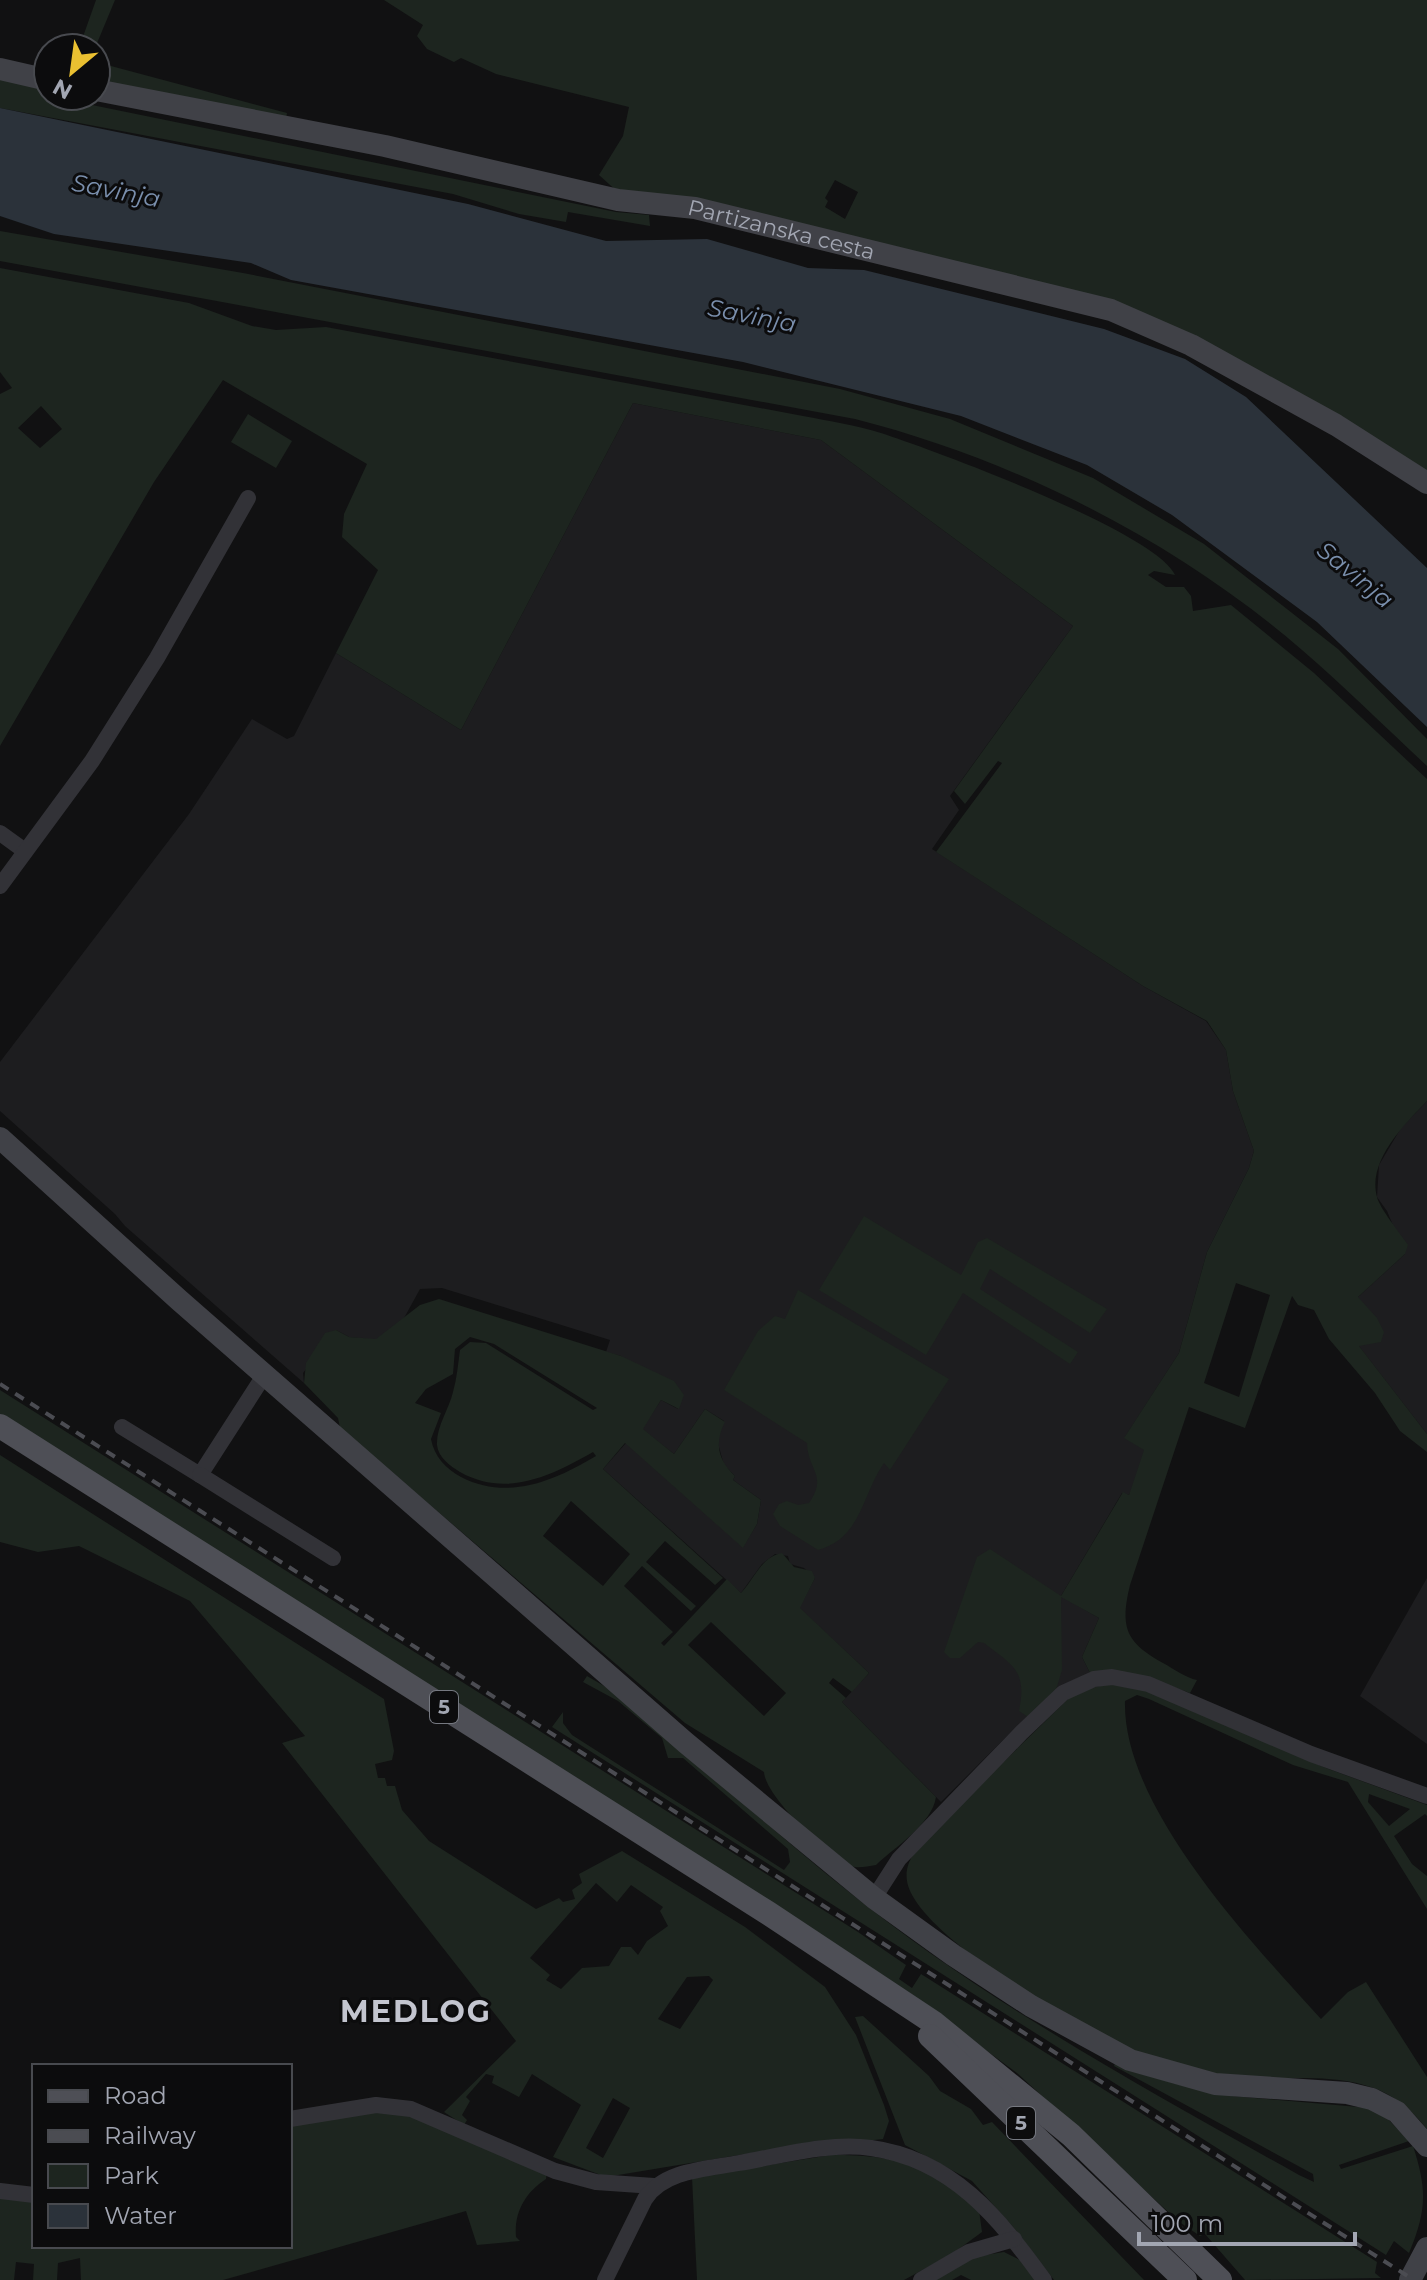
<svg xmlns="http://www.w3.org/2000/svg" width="1427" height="2280" viewBox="0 0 1427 2280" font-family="Montserrat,sans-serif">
	<rect width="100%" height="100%" fill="#111112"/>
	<g fill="#1d1d1f">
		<polygon points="633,403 821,440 1073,626 950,796 959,810 932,849 1143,986 1206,1021 1226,1050 1233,1091 1254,1151 1249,1168 1207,1252 1179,1353 1125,1437 1145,1450 1133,1487 1129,1495 1122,1493 1061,1596 1099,1618 1082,1657 1091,1675 1012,1731 941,1802 842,1702 869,1673 799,1608 815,1578 804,1568 790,1564 788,1556 775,1554 762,1564 741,1593 603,1469 626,1443 743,1547 757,1524 761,1500 733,1480 735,1476 724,1465 717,1440 724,1421 705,1409 674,1454 642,1429 661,1400 678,1409 621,1356 606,1352 610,1340 442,1288 420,1289 403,1320 376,1340 349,1337 336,1330 303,1373 304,1383 125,1226 115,1214 0,1111 0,1062 189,814 252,719 287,739 294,736 336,653 461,730"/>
		<polygon points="1427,1101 1427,1434 1358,1345 1358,1297 1405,1254 1387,1211 1377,1197 1379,1165 1401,1128"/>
		<polygon points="1427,1578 1427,1744 1360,1696"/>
	</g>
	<g fill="#1d251f" fill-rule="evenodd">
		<polygon points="96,0 115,0 95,48 79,48"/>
		<path d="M384,0H1427V477L1194,340L620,194L599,175L623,136L629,107L496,74L461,58L454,62L427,49L417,36L423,25ZM835,180L858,192L845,219L825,207L828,201L825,198Z"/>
		<polygon points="96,62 287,113 286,119 96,81"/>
		<polygon points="0,76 48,85 48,94 42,94 48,96 616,212 649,215 650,226 568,212 566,222 519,214 453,194 0,108"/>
		<path d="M0,231L243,273L840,389L950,419L1093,478L1204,544L1338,649L1427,739V766C1385,727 1345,687 1302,650C1176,541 1016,460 855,419L0,261Z"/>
		<path d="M0,268L189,303L252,326L276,330L326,327L803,416C829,421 856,425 881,433C933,450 1156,532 1175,575L1154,571L1148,575L1166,587H1184L1191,596L1193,611L1231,605L1314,673L1427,779V1101C1405,1124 1367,1161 1377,1197C1380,1209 1400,1233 1408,1245L1405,1254L1358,1297L1377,1318L1384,1332L1381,1342L1359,1346L1427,1434V1452L1400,1431L1375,1393L1329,1339L1314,1310L1298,1305L1292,1296L1245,1428L1189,1407L1130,1585C1120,1627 1125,1642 1163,1663C1174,1669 1186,1678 1197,1680L1190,1693L1140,1675H1091L1082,1657L1099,1618L1061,1597L1062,1670L1056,1690L1028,1717L1019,1711C1027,1671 1014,1666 984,1643L978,1642L960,1658H950L944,1652L977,1557L990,1549L1061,1596L1123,1492L1129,1495L1144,1450L1124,1438L1179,1353L1207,1252L1249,1168L1254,1151L1233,1091L1226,1050L1207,1021L1143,986L936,852L1002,763L998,761L965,804L954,791L1073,626L821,440L633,403L461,730L336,653L378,570L342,537L344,514L367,464L223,380L154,482L0,746V394L12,388L0,372ZM41,406L62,429L40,448L18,428ZM1236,1283L1270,1295L1239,1397L1204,1383Z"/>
		<polygon points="248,414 292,441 276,468 231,442"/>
		<polygon points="864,1216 961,1275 978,1242 987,1238 1107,1309 1090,1333 990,1269 980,1289 1078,1352 1070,1364 963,1293 926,1355 819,1290"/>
		<path d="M798,1290L949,1379L890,1470L884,1463C862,1494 862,1538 818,1550L780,1526L773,1514L779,1504L787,1501L798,1505L809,1503C828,1475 808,1471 807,1443L724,1390L758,1331L775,1316L785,1319Z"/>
		<path d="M439,1299L621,1356L674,1381L684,1395L679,1409L661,1400L643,1429L674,1454L705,1409L725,1422C714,1443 718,1460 735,1476L733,1480L761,1500L757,1524L743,1548L625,1443L603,1469L723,1578L715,1585L665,1541L646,1562L696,1606L691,1611L642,1566L624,1586L673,1632L661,1643L664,1646L727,1579L741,1593C755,1578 761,1557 782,1553L794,1567L812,1571L815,1578L800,1608L869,1673L852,1692L833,1678L829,1683L846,1698L842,1702L936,1797C932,1824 895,1847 876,1865C867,1866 859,1869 851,1866C828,1856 765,1796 764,1772L685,1723L340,1428L338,1418L304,1383L306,1363L325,1333L336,1330L349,1337L376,1339L420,1305ZM470,1337L494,1344L597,1408L593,1410L486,1343L470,1342L460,1350C458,1364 457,1378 453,1392C449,1409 436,1427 437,1445C438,1457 450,1466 460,1472C506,1498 551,1476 593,1452L596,1456C554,1481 508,1501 461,1477C446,1469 434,1456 431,1439L441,1413L415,1403L426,1389L453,1374L455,1349ZM571,1501L630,1554L603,1586L543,1536ZM711,1622L786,1693L764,1716L688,1645Z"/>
		<polygon points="0,1390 858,1932 906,1965 899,1979 912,1988 921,1974 1377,2262 1375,2273 1381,2278 1245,2280 1205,2234 1200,2236 1178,2221 1017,2073 920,2002 0,1414"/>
		<path d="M0,1455L384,1699L394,1751L392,1760L375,1764L378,1778H385L387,1786H395L402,1810L429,1841L536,1909L559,1898L563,1902L575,1899L572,1890L582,1883L579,1874L622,1851L745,1927L825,1987L856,2035L884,2105L889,2121L883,2139L745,2154L606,2177L553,2157L581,2105L532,2074L519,2097L492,2083L494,2076L486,2074L466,2097L470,2101L462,2115L467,2120L464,2125L444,2112L516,2041L282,1743L305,1736L190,1601L79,1546L38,1552L0,1542ZM596,1883L617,1902L631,1885L663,1907L660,1911L668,1926L647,1941L638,1955L631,1947H621L609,1966L582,1968L561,1989L546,1980L550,1975L530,1958ZM709,1976L713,1980L680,2029L658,2019L687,1977ZM613,2098L630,2108L603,2158L586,2148Z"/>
		<path d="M587,1676L623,1697C723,1785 821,1876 930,1953C1048,2036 1174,2105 1299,2175L1314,2182L1313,2174L1114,2066L1115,2063L1172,2083L1232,2096L1370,2108L1386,2117L1409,2141L1339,2165L1341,2169L1413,2146C1427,2189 1427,2210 1409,2253L1394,2241L1386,2255L552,1727L563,1712V1723L572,1735L784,1870L790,1862L788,1849L683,1758H668L662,1738L618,1701L583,1682Z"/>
		<path d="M1109,1684L1133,1685L1326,1768L1427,1805V1816L1425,1814L1394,1836L1412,1864L1427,1876V1909L1348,1782L1293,1765L1149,1699L1137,1695L1125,1701C1122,1807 1253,1944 1321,2019L1348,1992L1366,1982L1427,2077V2129C1409,2107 1391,2092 1364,2085C1317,2072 1266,2083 1218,2075C1190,2069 1158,2060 1131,2050C1082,2031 915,1934 907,1881C904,1861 918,1848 930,1834L1069,1698L1086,1689ZM1369,1794L1410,1809L1389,1826L1368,1802Z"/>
		<polygon points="863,2016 929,2076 940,2091 971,2109 983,2125 992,2122 1144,2280 1054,2280 1014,2228 972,2181 905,2145 855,2017"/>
		<path d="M377,2110L414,2114L547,2173L546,2179C525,2193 514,2212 516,2237L520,2241L477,2245L466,2211L223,2280H81L80,2258L58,2263L57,2280H33L34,2264L16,2262L14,2280H0V2196L34,2200V2246H290V2124Z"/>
		<path d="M831,2155C902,2155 925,2165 979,2210L982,2232L952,2254L904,2280H697L692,2177Z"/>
		<polygon points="1004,2252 1020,2260 1037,2280 971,2280 961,2275 952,2280 934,2280 973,2257"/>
	</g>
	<polygon fill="#2b323a" points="0,108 468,204 606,241 707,239 808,268 864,270 1104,329 1185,359 1246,397 1427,568 1427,727 1317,622 1172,515 1087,465 961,416 743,362 291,280 251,263 54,234 0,216"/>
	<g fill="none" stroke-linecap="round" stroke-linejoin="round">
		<g stroke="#323237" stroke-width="16">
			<polyline points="0,833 25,851"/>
			<polyline points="0,886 92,761 157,658 248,498"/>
			<polyline points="122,1427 200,1475 265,1374"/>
			<polyline points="200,1475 333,1558"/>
			<polyline points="874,1898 899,1859 1021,1733 1063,1693 1094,1679 1112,1677 1148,1684 1311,1754 1427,1796"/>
			<polyline points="290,2119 376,2105 411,2109 555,2171 596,2182 654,2186"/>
			<polyline points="0,2191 34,2195"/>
			<path d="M605,2280L645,2199C664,2170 707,2169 739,2163C780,2156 829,2142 871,2148C952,2159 999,2218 1044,2280"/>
			<polyline points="921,2280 969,2252 1014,2239"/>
		</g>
		<g stroke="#404147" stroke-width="22">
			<polyline points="0,69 48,80"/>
			<path id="s1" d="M96,90L385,146L618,200L695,208L1111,310L1191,345L1336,425L1427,483"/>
			<polyline points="0,1138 179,1300 686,1743 874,1898 953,1955 1031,2006 1130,2060 1215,2084 1347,2093 1372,2099 1397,2112 1427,2146"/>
			<polyline points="1410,2280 1427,2248"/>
		</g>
		<g stroke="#4e4f56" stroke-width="24">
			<polyline points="0,1426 768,1913 934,2023 1071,2135 1220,2280"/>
			<polyline points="930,2036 1185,2280"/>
		</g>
		<polyline stroke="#4b4c52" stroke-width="4" stroke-dasharray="10 8" stroke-linecap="butt" points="0,1384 1414,2280"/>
	</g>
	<g text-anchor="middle" stroke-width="6" stroke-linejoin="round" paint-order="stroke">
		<g fill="#0c0c0d" stroke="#757880" stroke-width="2">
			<rect x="430" y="1691" width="28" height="32" rx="6"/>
			<rect x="1007" y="2107" width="28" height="32" rx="6"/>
		</g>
		<g font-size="20" font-weight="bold" fill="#a2a6b2">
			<text x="444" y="1714">5</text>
			<text x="1021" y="2130">5</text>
		</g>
		<g font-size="22" fill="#a2a6b2" stroke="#0c0c0d">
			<text dy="8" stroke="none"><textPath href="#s1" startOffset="700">Partizanska cesta</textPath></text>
		</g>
		<g font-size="24" font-style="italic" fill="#7a8fad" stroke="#0c0c0d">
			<text transform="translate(116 191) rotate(11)" y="8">Savinja</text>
			<text transform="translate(752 316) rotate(11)" y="8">Savinja</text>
			<text transform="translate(1355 575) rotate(39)" y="8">Savinja</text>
		</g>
		<g font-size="30" font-weight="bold" letter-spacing="2" fill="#c3c5cf" stroke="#0c0c0d">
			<text x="416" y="2022">MEDLOG</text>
		</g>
	</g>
	<rect x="32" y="2064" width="260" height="184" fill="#0c0c0d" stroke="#484a4f" stroke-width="2"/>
	<rect x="48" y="2090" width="40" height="12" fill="#4e4f56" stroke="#484a4f" stroke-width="2"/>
	<text x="104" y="2104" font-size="24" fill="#a2a6b2">Road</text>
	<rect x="48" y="2130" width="40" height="12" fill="#4b4c52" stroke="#484a4f" stroke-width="2"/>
	<text x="104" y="2144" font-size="24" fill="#a2a6b2">Railway</text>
	<rect x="48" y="2164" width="40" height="24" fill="#1d251f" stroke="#484a4f" stroke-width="2"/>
	<text x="104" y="2184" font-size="24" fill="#a2a6b2">Park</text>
	<rect x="48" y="2204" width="40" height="24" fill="#2b323a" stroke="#484a4f" stroke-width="2"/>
	<text x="104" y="2224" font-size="24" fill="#a2a6b2">Water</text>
	<g transform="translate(72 72) rotate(209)"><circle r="38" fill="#0c0c0d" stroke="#484a4f" stroke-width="2"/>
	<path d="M0-6L14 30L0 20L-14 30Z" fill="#eac031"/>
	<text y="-12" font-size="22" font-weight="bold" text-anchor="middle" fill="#a2a6b2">N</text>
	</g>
	<path d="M1139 2232v12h216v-12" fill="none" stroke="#a2a6b2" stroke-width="4"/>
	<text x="1151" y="2232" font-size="24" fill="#a2a6b2" stroke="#0c0c0d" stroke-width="6" paint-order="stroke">100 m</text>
</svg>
